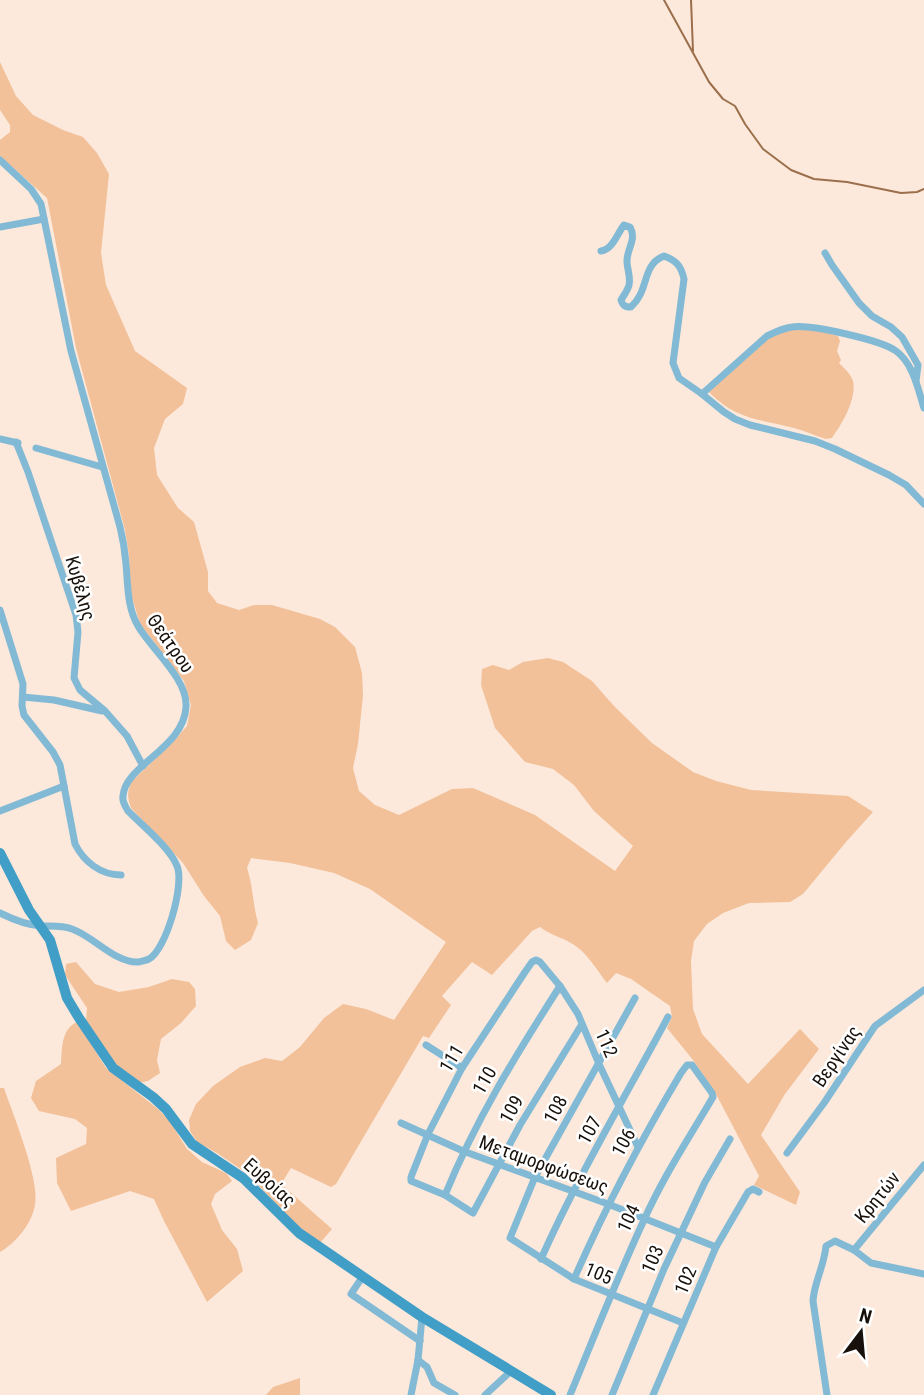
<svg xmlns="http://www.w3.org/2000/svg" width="924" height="1395" viewBox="0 0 924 1395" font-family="'Roboto Condensed',sans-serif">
	<rect width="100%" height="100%" fill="#fce9db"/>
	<g fill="#f2c19a">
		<path d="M0,62L16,96L33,115L63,130L83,137L97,153L109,174L101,253L106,285L135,351L187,388L183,404L165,419L154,448L157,475L178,508L194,522L208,572V591L217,603L239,610L254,605H272L320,619L335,627L355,647L362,673L363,695L358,744L353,768L359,791L375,805L399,815L452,789L473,788L535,815L615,871L633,846L594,811L574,785L553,769L525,762L495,728L481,685L482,669L493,665L509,670L523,662L548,658L563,662L592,681L614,706L652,743L693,772L716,781L751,790L848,796L873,812L846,842L803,894L790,902L749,903L723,913L707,924L694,941L691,961L693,1009L702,1034L748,1084L800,1029L819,1049L785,1094L761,1135L800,1192L796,1205L754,1185L759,1176L717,1096L693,1060L667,1028L672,1017L670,1006L631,979L616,973L607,983C596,969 587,952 571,943C561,937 550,935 540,927L532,931L492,975L472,962L442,996L451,1005L429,1038L423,1036L336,1184L331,1187L291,1168L281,1184L332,1229L320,1243L294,1223L248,1174L217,1153L197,1142L190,1131L189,1120L196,1104L213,1086L240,1067L265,1058L282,1061L300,1047L324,1018L343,1004L366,1009L394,1020L446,942L370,889L334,873L290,863L251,858L247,868C253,886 253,905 258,923L251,940L235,950L226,941L220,916L204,896L183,863L131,808C127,797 127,791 132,781L172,743L187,726L191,705L184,681L140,624L131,594L129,555L125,530L76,348L47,198L0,156V140L10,132V125L0,110Z"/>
		<path d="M794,328L826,332L838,336L840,341L837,351L841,360L839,363C844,368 851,374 853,381C857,399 842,424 832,438L826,439C816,436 805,431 794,428C760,419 736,420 709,392C728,376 746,351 767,339C776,334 785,331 794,328Z"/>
		<polygon points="76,962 95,984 119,992 149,987 172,979 189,982 195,989 196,1006 181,1023 161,1039 157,1060 160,1073 148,1081 138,1083 116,1066 86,1021 87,1008 65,975 66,964"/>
		<path d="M77,1022L106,1068L158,1109L169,1120L187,1149L202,1162L226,1173L232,1181L215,1194L211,1204L222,1230L237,1249L243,1271L207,1302L164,1221L154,1199L130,1191L71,1211L57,1183L56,1158L86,1144L87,1128L75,1119L39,1111L31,1098L36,1081L61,1064C62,1049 61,1029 77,1022Z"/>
		<path d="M0,1088H4C13,1115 40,1179 35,1205C32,1223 16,1243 0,1252Z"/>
		<polygon points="300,1378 300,1395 266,1395 273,1387"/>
	</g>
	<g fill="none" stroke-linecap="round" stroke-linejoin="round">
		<g stroke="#9b6f4b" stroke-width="2">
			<polyline points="664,0 709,82 723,99 735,106 745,124 763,149 791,170 814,179 847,182 901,193 917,192 924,189"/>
			<polyline points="691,0 693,51"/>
		</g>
		<g stroke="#82b9d5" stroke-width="7">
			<path d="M0,160L31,189L41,204L71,351L120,527C123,539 125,552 126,564C128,585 127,607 138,626C152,650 188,679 186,707C184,748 125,765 123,796C122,801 125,806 128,811C142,825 170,848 177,866C185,884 166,950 149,959C147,960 139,962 138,962C115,963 93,936 72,929C62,925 51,926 41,926C27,925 12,919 0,913"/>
			<polyline points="0,227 44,219"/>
			<path d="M601,251C613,249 617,234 624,225L630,227C637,240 627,248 627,261C627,269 631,277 629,285C628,290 624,295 621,300C623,306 625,307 631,307C650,290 641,265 664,256C677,261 681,266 684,279L673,363L679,378L702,394L724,412L735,419L750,425L815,441L835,449L889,475L906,485L924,504"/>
			<polyline points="825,253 832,265 859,303 872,316 891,327 902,337 918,365 916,381"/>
			<path d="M702,394L767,336C775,332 783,328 792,327C810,324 881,340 896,351C913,363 918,389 924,408"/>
			<polyline points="0,439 18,443"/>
			<polyline points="16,442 28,472 76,615 78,632 74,678 80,690 105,711 127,736 143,766"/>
			<polyline points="36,448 102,467"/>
			<path d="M0,610L23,684L22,706L24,715L53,752L60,765L75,844C84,862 101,875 121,875"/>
			<polyline points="23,697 54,700 102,711"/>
			<polyline points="0,811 64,786"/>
			<polyline points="635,998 535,1177 510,1238 574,1279 683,1323"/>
			<polyline points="582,1024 520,1125 473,1213 445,1195 411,1181 411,1177 428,1134 462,1068 525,972 532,962 536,960 540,962 560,986 578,1014 599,1064 638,1147"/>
			<polyline points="426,1045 462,1068"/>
			<polyline points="401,1123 463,1151 608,1204 716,1247"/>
			<polyline points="787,1153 824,1103 875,1026 924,990"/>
			<path d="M445,1195C476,1119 516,1055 560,986"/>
			<polyline points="854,1250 924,1165"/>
			<path d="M541,1259C578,1176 625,1097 668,1017"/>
			<polyline points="363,1276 351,1294 420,1341"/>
			<polyline points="418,1360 427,1367 434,1383 455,1395"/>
			<polyline points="411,1395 418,1360 422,1317"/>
			<polyline points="485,1395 511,1371"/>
			<path d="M570,1395C594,1337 617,1278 644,1220C663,1177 689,1138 713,1097L712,1093L692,1065H687L681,1073C641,1140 605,1208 574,1279"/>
			<polyline points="612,1395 664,1269 705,1182 730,1139"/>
			<polyline points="653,1395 716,1247 748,1192 753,1189 759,1192"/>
			<path d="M827,1395L813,1301C814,1282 824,1267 826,1246L835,1241L854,1250L871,1263L924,1274"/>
		</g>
		<polyline stroke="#419ec7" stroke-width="10" points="0,853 29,910 50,940 67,998 79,1018 113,1068 153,1097 166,1109 192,1144 243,1178 299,1233 422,1317 551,1395"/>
	</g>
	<g text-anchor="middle" stroke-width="5" stroke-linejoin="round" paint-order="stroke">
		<g font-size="19" fill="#18110b" stroke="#fff">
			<text transform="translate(81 588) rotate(74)" y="7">Κυβέλης</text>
			<text transform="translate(171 643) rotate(55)" y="7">Θεάτρου</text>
			<text transform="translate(607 1043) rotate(66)" y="7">112</text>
			<text transform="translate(836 1056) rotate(-56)" y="7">Βεργίνας</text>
			<text transform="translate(451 1058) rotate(-59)" y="7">111</text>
			<text transform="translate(484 1080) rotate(-60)" y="7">110</text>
			<text transform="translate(511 1109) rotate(-61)" y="7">109</text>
			<text transform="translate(555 1109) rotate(-62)" y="7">108</text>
			<text transform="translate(589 1130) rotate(-61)" y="7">107</text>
			<text transform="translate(623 1142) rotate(-61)" y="7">106</text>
			<text transform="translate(544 1164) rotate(20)" y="7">Μεταμορφώσεως</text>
			<text transform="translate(270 1182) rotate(42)" y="7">Ευβοίας</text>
			<text transform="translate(877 1197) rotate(-51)" y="7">Κρητών</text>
			<text transform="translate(628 1218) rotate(-65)" y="7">104</text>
			<text transform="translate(652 1259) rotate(-66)" y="7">103</text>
			<text transform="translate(599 1273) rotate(23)" y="7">105</text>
			<text transform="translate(685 1280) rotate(-67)" y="7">102</text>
		</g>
	</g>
	<g transform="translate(861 1332) rotate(16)" stroke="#ffffff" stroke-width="5" paint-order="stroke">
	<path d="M0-5L12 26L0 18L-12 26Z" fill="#18110b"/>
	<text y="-10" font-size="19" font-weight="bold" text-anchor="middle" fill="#18110b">N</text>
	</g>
</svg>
